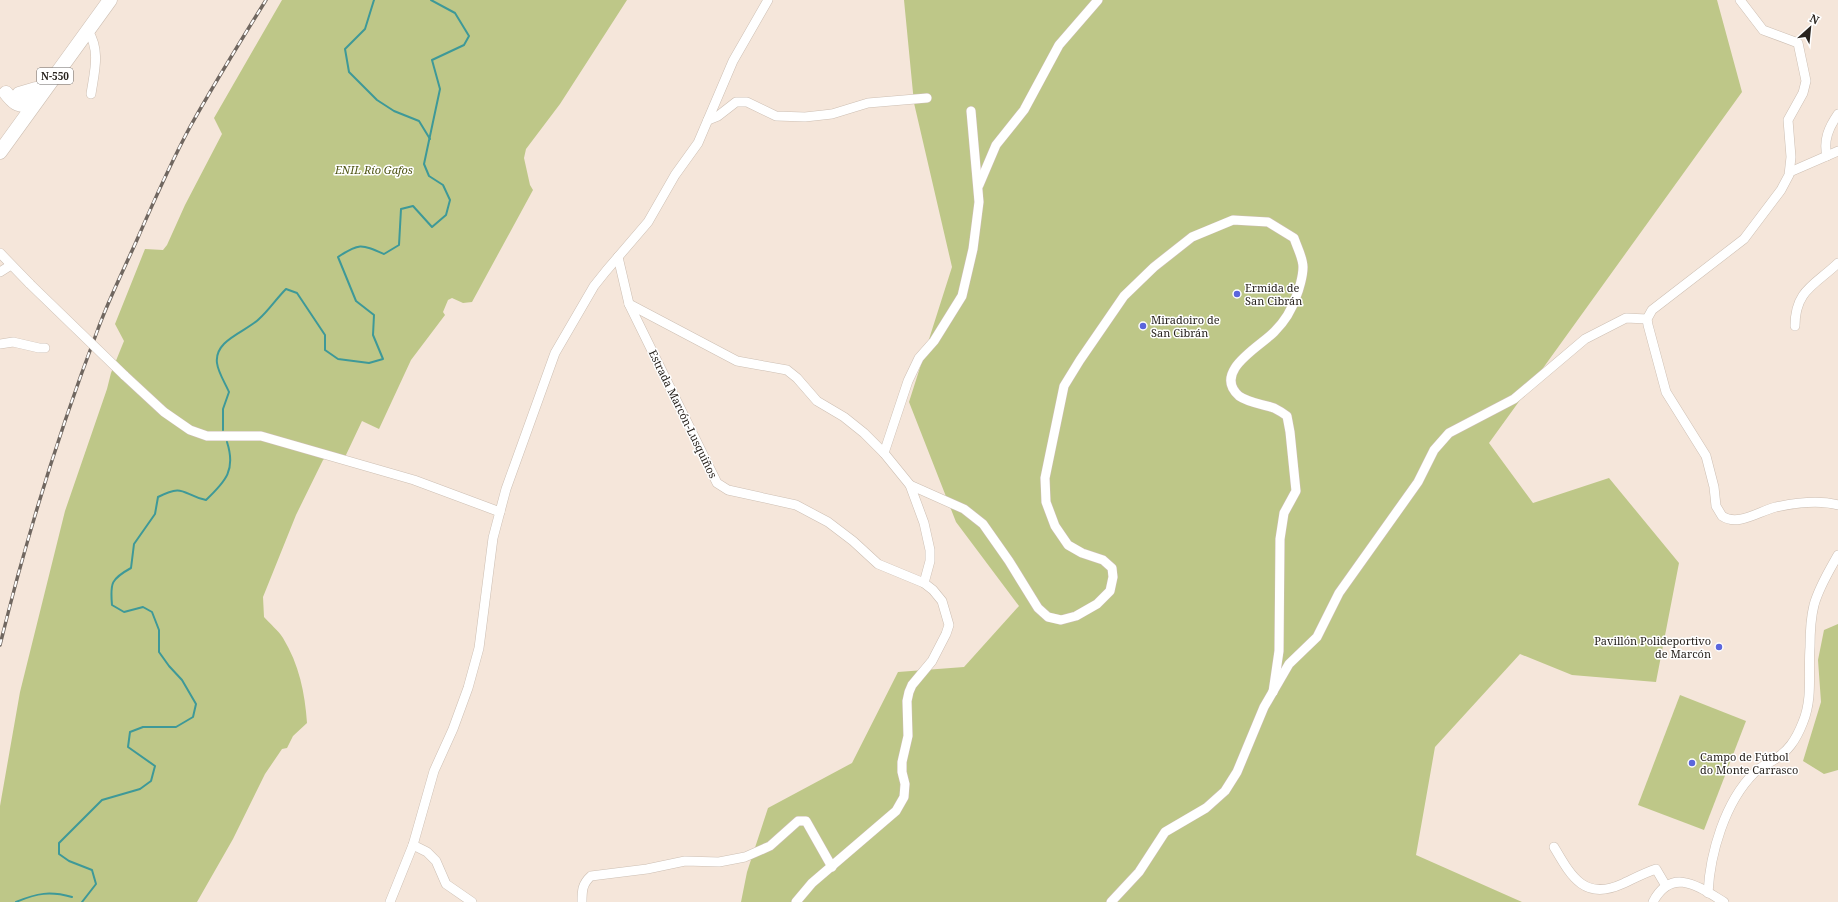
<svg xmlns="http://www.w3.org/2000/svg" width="1838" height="902" viewBox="0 0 1838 902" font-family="'Noto Serif',serif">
	<rect width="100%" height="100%" fill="#f5e6da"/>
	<g fill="#bec788">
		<path d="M282,0H627L560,104L526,149L524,158L530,185L533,190L472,302L463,303L452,298L448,300L443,312L445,315L411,360L379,429L362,421L345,457L328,456L323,460L296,515L263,597L264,617C270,624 278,630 283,638C299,664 305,693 307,723L293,736L287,748L282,749L265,774L233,839L197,902H0V806L20,692L65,511L107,389L111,373L124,341L115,324L145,249L163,250L167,245L185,205L222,134L214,118Z"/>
		<polygon points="904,0 1717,0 1742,92 1489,443 1533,503 1609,478 1679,563 1656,682 1572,675 1520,654 1435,747 1416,855 1522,902 741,902 747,872 768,808 852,763 898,672 964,667 1019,606 956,522 909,402 952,267 914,103"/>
		<polygon points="1838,624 1838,770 1824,774 1803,761 1821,702 1818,660 1824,630"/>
		<polygon points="1680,695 1746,721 1704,830 1638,805"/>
	</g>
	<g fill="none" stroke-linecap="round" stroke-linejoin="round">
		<g stroke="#3e9998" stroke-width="2">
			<polyline points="374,0 365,29 345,49 349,72 377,100 394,111 419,121 430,139"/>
			<path d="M223,430V409L229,392C225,383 218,372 217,363C214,340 246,332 259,319C269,310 276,299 286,289L297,293L325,335V350L338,359L369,363L383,359L373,335L374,315L356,301L338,257C359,243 361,244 384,254L399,245L401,209L413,206L432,227L446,215L450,200L443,185L429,176L424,164L440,89L432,60L464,45L469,36L455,13L431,0"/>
			<path d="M16,902C37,893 50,891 72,897"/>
			<path d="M82,902L96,884L92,870L69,861L59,854V843L102,800L140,789L151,781L155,766L128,747L130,732L143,727H176L193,717L196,704L182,680L169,666L159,652V630L152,612L143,607L124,612L112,605C110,583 111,579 131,568L134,544L155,514L158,497C185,483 182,495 206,500C226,481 236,470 227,442"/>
		</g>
		<defs>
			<g id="minor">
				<path d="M1740,0L1763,30L1798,43L1806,81L1803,93L1788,120L1791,157L1789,175L1781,190L1744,239L1652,310L1647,319L1648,325L1666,392L1706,456L1714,487L1716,506L1722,516C1738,527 1759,511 1776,507C1795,503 1819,500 1838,505"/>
				<path d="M88,31C101,51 94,73 91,94"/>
				<polyline points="708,120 718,116 736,102 747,102 776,116 805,117 832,114 868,103 927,98"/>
				<path d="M1827,156C1823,140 1829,127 1838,114"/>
				<polyline points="1790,172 1838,151"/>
				<polyline points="979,185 996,145 1024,110 1059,45 1098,0"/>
				<polyline points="0,253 30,284"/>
				<polyline points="618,257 629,304 717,483 728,490 796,505 828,522 853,541 878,564 924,583 933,590 942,601 949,625 946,634 932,661 912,685 909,692 907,701 908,736 902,762 902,772 905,784 904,797 896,811 812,883 796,902"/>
				<polyline points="0,272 11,265"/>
				<polyline points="629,304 737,361 787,370 797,378 817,401 844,417 864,433 884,453 910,485 924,523 930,550 930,561 924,583"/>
				<path d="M1795,326C1795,290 1815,285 1838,263"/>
				<polyline points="0,344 13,342 39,348 45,348"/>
				<polyline points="124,375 164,412 190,430 207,436 261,436 414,480 500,512"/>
				<polyline points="884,453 908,381 919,358 934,341 962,296 973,249 979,202 971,111"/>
				<path d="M910,485L964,509L983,524L1009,561L1038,608L1048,617L1061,620L1076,616L1097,604L1110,591L1113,577L1112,568L1103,560L1082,553L1068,545L1055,526L1046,502L1045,478L1064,386L1080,360L1124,296L1154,267L1192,237L1233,220L1268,222L1294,238C1297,247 1303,258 1303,267C1303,276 1299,290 1296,297C1292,309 1284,322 1275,331C1263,345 1211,371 1239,396C1249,403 1263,404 1274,408C1278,410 1283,413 1287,416L1290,432L1296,491L1284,513L1280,539L1279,651L1273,692"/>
				<polyline points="413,845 427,852 436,861 446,884 472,902"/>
				<path d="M1554,847C1571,876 1584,901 1622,884C1633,879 1644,873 1656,869L1666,886"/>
				<path d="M1708,893C1710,853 1725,802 1754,773C1758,768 1766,765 1772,761C1788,752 1796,740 1803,722C1813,698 1808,672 1810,647C1810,634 1811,617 1814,605C1819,587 1829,571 1838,555"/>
				<polyline points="390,902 413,845 434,771 453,729 468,688 479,648 493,538 506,489 555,353 594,286 606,271 648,222 675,175 698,143 733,61 768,0"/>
				<path d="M582,902C582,891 582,884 591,876L647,869L685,861L719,862L745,857L770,846L798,821H806L832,867"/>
				<polyline points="1111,902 1139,872 1165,832 1206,808 1225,791 1237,772 1264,707 1289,664 1317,637 1339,593 1418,482 1434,450 1449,433 1514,399 1585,339 1626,318 1647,319"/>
				<path d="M1653,902C1672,866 1699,887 1724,902"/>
			</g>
			<g id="highway">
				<path d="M6,93C13,102 17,106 29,105L36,96"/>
				<polyline points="19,94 36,89"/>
				<polyline points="0,152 110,0"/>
			</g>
		</defs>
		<use href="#minor" stroke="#cdbfb3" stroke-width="10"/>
		<use href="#highway" stroke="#cdbfb3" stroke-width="15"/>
		<use href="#minor" stroke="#fff" stroke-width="9"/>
		<use href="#highway" stroke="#fff" stroke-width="14"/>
		<defs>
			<path id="rail" d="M0,645C26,538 59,432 98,329C109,299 123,271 136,242C153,203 170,164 190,127C214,84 240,42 266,0"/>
		</defs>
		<use href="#rail" stroke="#706760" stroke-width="3.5"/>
		<use href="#rail" stroke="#fff" stroke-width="2" stroke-dasharray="6" stroke-linecap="butt"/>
		<defs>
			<polyline id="minor-bridge" points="30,284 124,375"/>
		</defs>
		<use href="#minor-bridge" stroke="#cdbfb3" stroke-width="10" stroke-linecap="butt"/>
		<use href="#minor-bridge" stroke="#fff" stroke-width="9"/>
	</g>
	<g fill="#5b66dd" stroke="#fff" stroke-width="1.5">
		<circle cx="1237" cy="294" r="4"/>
		<circle cx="1143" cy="326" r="4"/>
		<circle cx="1719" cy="647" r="4"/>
		<circle cx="1692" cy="763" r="4"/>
	</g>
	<g text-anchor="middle" stroke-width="3" stroke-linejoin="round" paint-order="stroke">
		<rect fill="#fff" stroke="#686562" stroke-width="1" x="37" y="68" width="36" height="16" rx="3"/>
		<g font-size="10" font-weight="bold" fill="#28231e">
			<text x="55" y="80">N-550</text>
		</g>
		<g font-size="11" font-style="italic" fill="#4f5514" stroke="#fff">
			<text x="374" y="174">ENIL Río Gafos</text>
		</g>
		<g font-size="11" fill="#28231e" stroke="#fff" text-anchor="start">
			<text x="1245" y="292">Ermida de<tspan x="1245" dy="13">San Cibrán</tspan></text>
			<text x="1151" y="324">Miradoiro de<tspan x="1151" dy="13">San Cibrán</tspan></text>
			<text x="1711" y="645" text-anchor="end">Pavillón Polideportivo<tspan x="1711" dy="13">de Marcón</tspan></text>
			<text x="1700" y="761">Campo de Fútbol<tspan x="1700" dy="13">do Monte Carrasco</tspan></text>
		</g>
		<g font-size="11" fill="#28231e" stroke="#fff">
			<text transform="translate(683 414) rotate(64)" y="4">Estrada Marcón-Lusquiños</text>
		</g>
	</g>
	<g transform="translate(1810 28) rotate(27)" stroke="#ffffff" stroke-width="3" paint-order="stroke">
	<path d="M0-3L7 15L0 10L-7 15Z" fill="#28231e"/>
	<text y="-6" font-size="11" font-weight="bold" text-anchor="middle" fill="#28231e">N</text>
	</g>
</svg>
